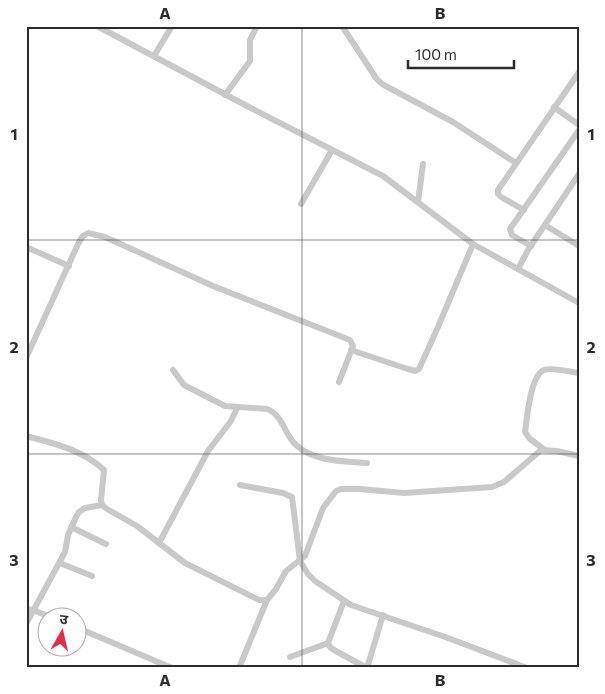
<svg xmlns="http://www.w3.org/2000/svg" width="605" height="694" viewBox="0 0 605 694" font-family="Commissioner,'Noto Sans Devanagari',sans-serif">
	<rect width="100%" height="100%" fill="#fff"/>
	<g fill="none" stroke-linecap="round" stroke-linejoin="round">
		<g stroke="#c9c9c9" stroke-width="6">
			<polyline points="97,26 247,106 383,176 473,244 579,303"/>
			<polyline points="342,26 376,78 382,84 453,122 516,163"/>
			<polyline points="154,56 172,26"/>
			<polyline points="225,95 250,61 250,40 257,26"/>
			<polyline points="554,107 579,125"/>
			<polyline points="418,202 423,164"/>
			<polyline points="301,204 332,150"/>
			<polyline points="524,210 501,197 498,194 498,190 579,72"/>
			<polyline points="545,225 579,246"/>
			<polyline points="531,246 512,235 510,229 579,130"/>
			<polyline points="26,247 69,266"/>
			<polyline points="518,269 528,250 579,174"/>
			<polyline points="351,350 408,369 415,371 419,369 438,327 473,244"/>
			<polyline points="26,358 79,242 83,236 88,233 105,237 213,286 350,340 353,346 339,382"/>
			<path d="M173,370L184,385L225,406L267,409C283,415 284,434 296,445C314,462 344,461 367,463"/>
			<path d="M26,436C53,443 83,450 104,470L101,500L102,505L107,509L137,526L185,563L259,600H267L276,589L286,571L305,556L323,508L336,491L341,489H360L404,493L492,487L504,482L541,450L557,451L579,456"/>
			<path d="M545,450L530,439L525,432C527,419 530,375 544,370C551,367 571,372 579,373"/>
			<polyline points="240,485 283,493 292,497 300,561 308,574 315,581 351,605 448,638 527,668"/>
			<polyline points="71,527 106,544"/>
			<polyline points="159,543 208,451 231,421 237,408"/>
			<polyline points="60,563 92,576"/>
			<polyline points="344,601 328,643 330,647 334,650 367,668"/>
			<polyline points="26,608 49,616"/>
			<polyline points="26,624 65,552 68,535 76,517 79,512 85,508 102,505"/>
			<polyline points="78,628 172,668"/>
			<polyline points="290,657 328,643"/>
			<polyline points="239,668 267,600"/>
			<polyline points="367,668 383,615"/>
		</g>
	</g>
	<path fill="none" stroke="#2c2c2c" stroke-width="1" stroke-opacity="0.55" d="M302,26V668M26,240H579M26,454H579"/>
	<rect width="605" height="694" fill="none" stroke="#ffffff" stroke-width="55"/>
	<g transform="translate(62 632) rotate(8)"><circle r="24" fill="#ffffff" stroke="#ababab"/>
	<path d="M0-4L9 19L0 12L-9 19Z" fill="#e32e4b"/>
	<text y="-8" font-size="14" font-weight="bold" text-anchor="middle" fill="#2c2c2c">उ</text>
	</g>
	<path d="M408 60v8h106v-8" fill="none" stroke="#2c2c2c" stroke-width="2.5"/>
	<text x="415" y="60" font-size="15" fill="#2c2c2c" stroke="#ffffff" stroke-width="4" paint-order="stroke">100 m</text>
	<rect x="28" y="28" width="550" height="638" fill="none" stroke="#2c2c2c" stroke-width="2"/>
	<g font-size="16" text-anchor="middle" font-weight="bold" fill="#2c2c2c">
		<text x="165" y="19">A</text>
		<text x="440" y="19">B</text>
		<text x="14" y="140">1</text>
		<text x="591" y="140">1</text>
		<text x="14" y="353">2</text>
		<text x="591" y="353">2</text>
		<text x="14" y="566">3</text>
		<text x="591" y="566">3</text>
		<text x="165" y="686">A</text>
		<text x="440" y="686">B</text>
	</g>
</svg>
